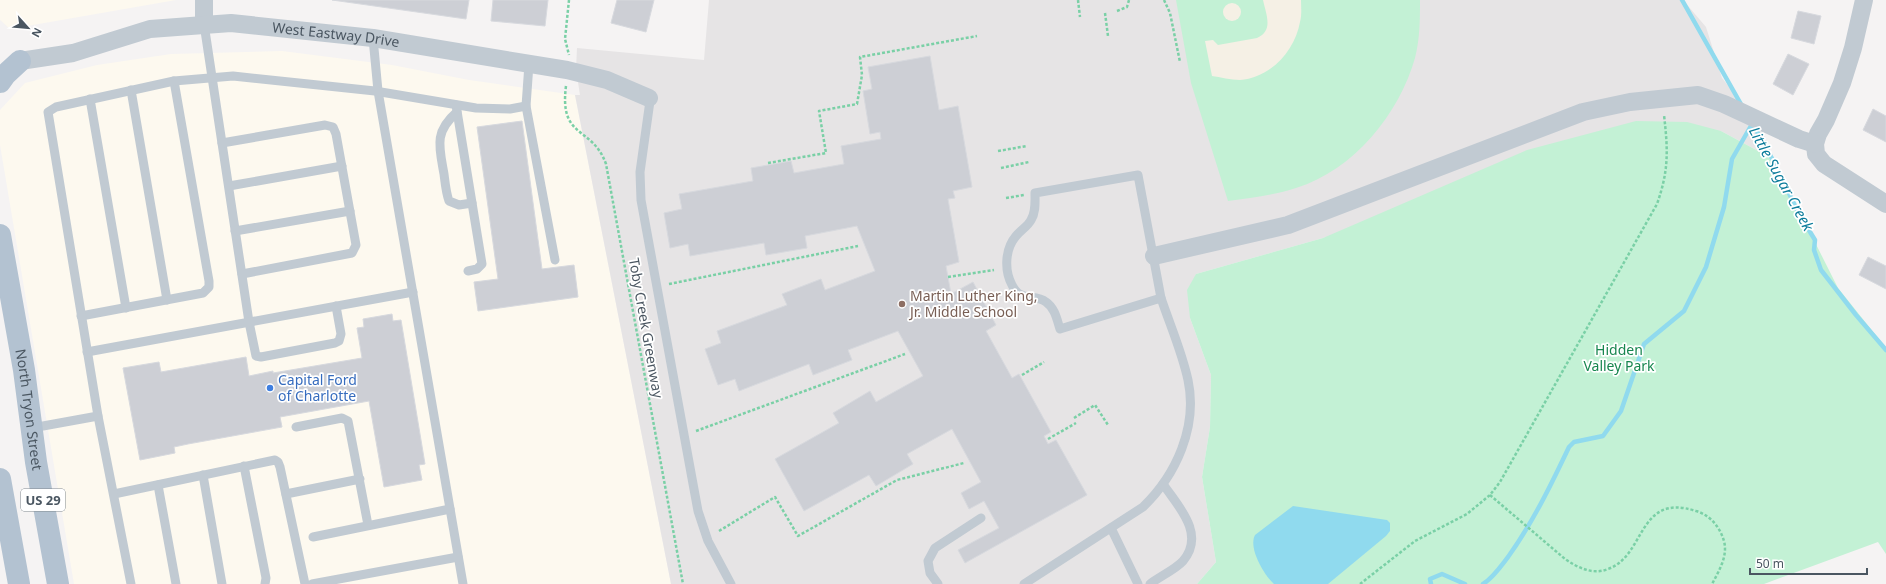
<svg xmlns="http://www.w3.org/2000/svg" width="1886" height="584" viewBox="0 0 1886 584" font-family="'Noto Sans',sans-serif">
	<rect width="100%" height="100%" fill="#f5f3f3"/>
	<g fill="#fdf9ef">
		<polygon points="0,0 176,0 10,29 0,20"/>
		<polygon points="282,51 392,65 469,80 575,95 671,584 74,584 0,145 0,110 25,83 97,65 171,54"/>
	</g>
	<polygon fill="#e6e4e5" points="709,0 1683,0 1706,27 1722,78 1762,128 1773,159 1721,131 1323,238 1196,274 1190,318 1211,375 1210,427 1202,477 1216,562 1197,584 671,584 575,95 580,95 576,69 577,48 704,60"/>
	<g fill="#c3f1d5">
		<path d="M1176,0H1420C1420,19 1420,39 1415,58C1399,114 1354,170 1296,188C1274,195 1251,198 1228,201L1191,83Z"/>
		<polygon points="1636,121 1687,122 1721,131 1773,159 1838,288 1886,348 1886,554 1878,542 1764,584 1197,584 1216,562 1202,477 1210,427 1211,375 1190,318 1187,290 1196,274 1323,238 1527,150"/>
	</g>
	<g fill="#f5f0e5">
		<path d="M1263,0H1301C1301,7 1302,15 1300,22C1295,51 1270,78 1240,80C1231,80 1220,77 1212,76L1205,41L1213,40L1218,45L1257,38C1274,31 1266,14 1263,0Z"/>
		<circle cx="1232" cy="12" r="9"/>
	</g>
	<path fill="#90daee" d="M1293,506L1387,520L1390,523V531L1386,536L1328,584H1274C1264,575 1248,548 1255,535Z"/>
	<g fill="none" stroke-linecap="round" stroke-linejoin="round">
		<g stroke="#90daee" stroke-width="4.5">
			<polyline points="1682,0 1742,106"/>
			<polyline points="1752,123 1774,162 1799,214 1815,240 1814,250 1821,270 1856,315 1886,350"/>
			<polyline points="1431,584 1430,579 1442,574 1465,584"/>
			<path d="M1483,584C1493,578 1501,566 1508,557C1533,522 1551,485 1569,447L1574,442L1603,436L1621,411L1644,344L1684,311L1706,267L1724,207L1732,159L1752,124"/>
		</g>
	</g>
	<g fill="#cdcfd5" stroke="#d7d9de">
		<polygon points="332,0 469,0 466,19"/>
		<polygon points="493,0 548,0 545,26 491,21"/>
		<polygon points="617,0 654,0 646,32 611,23"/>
		<polygon points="1798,11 1821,16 1814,44 1791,38"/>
		<polygon points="1788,54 1809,64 1793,95 1773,84"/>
		<polygon points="930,56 939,110 958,106 972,187 953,191 955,198 948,199 959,262 946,266 951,294 973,282 996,325 986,331 1012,378 1019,374 1051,432 1044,436 1048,444 1056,440 1087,495 965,563 958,550 999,528 984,501 969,509 961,493 981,482 952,429 907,454 913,464 876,486 869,475 804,511 775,459 839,423 833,413 870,391 876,402 923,376 898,331 848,350 852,360 813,375 809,364 739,391 735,379 718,385 705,349 721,343 717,331 787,305 782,294 821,279 825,290 875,271 857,226 805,236 807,248 766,255 764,243 690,256 688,244 670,248 664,213 682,209 679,194 753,181 751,168 791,161 794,173 844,164 841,146 881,139 880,132 870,134 863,91 872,89 868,67"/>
		<polygon points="1873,109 1886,116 1886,142 1863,130"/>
		<polygon points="522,121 542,269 574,265 578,297 478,311 474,282 498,279 477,127"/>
		<polygon points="1868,257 1886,266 1886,289 1859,275"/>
		<polygon points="392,314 393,321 401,320 425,464 419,465 422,480 384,487 369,401 280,417 282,427 188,444 174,447 175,453 140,460 123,368 159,362 161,372 246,357 249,376 273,371 273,373 362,358 357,328 364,327 363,319"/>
	</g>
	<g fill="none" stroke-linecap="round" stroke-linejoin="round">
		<g stroke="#7ad0a6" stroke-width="2.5" stroke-dasharray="3 2" stroke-linecap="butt">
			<polyline points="569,0 565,39 569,55"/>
			<polyline points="1078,0 1080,17"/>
			<polyline points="1164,0 1170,13 1180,62"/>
			<polyline points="1117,11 1127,7 1129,0"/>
			<polyline points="1105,13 1108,36"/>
			<path d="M566,86C559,140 592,125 606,164L683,584"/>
			<polyline points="998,151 1027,146"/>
			<polyline points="768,163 826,153 819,111 857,104 862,75 860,57 977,36"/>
			<polyline points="1001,168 1029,162"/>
			<polyline points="1006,198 1024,195"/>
			<polyline points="948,277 994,270"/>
			<polyline points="669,284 858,246"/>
			<polyline points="1022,375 1044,362"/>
			<polyline points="1074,418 1095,405 1108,425"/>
			<polyline points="696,431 905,354"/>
			<polyline points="1048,439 1076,423"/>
			<path d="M1490,495L1565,559C1578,568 1593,575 1608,569C1646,556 1637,492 1696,511C1710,515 1720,527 1724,541C1728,556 1719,571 1712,584"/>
			<polyline points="719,531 775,497 798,536 897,480 964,463"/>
			<path d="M1360,584L1415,541L1467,514L1490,495L1500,482L1657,204C1669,170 1668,150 1664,115"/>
		</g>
		<g stroke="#c1cad2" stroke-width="9">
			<polyline points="204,24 249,322 256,356 261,357 335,343 339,341 341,334 336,306"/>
			<polyline points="373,38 378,91 463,584"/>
			<polyline points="529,64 526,106 555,260"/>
			<polyline points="131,90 167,300"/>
			<polyline points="649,98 650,101 640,172 641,200 698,511 708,541 731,584"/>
			<polyline points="90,99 126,308"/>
			<polyline points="456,105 482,264 477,269 468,271"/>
			<path d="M457,112C434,132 439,146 444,174C445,182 446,193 449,201L459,205L472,203"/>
			<polyline points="222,143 325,125 333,127 336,134 356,245 352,253 242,274"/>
			<path d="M1138,175L1161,298L1060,329C1057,320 1055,308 1046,302C1034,293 1021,303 1012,285C1004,270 1005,249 1016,236C1021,230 1028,226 1031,220C1036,212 1035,202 1035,193Z"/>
			<polyline points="229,186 342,166"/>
			<polyline points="235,231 350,211"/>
			<polyline points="81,316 203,293 209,287 209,281 174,81"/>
			<polyline points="87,352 413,292"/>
			<polyline points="296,427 342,418 348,421 368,525"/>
			<polyline points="32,428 98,416"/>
			<polyline points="244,466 266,578 265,584"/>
			<polyline points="203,475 222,584"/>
			<polyline points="158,485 176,584"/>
			<polyline points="114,494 275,460 278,462 280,467 305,584"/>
			<polyline points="286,494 360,479"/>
			<polyline points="1111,528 1138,584"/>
			<polyline points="313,537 450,509"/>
			<polyline points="131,584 98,416 48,112 56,107 174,81 233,76 375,91 476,108 510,109 526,106"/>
			<polyline points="312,584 458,557"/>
			<polyline points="938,584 930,573 928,561 935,548 981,518"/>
			<path d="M1024,584L1143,507C1176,475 1198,427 1188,380C1182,352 1170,325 1161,298"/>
			<path d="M1150,584C1159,577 1176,569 1183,561C1206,534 1178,506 1163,484"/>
		</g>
		<g stroke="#c1cad2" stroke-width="18">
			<polyline points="1864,0 1853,48 1842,83 1826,120 1818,134 1815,144 1816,154 1824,164 1886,204"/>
			<polyline points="204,24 204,0"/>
			<path id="s1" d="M20,61L73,53L150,29L231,23L373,38L567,70L607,80L649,98"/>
			<polyline points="1154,256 1288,225 1583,112 1630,102 1698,95 1724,104 1799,139 1815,144"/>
		</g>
		<g stroke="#b3c2d1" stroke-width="22">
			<polyline points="0,82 5,75 20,61"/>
			<path id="s2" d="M0,235L24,370L36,462L58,584"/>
			<polyline points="0,479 19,584"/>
		</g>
	</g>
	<circle fill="#8d6e63" stroke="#fff" stroke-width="1.5" cx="902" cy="304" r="4"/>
	<circle fill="#3f7fe0" stroke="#fff" stroke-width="1.5" cx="270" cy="388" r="4"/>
	<g text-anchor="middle" stroke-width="3.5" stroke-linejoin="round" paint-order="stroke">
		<rect fill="#fff" stroke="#808990" stroke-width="1" x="21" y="489" width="44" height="22" rx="3"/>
		<g font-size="13" font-weight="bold" fill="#4a5661">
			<text x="43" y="505">US 29</text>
		</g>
		<g font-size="14" fill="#4a5661" stroke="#fff">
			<text dy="5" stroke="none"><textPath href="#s1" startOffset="321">West Eastway Drive</textPath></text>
			<text transform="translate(646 328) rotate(80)" y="5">Toby Creek Greenway</text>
			<text dy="5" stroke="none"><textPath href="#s2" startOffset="177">North Tryon Street</textPath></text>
		</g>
		<g font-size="14" fill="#785e54" stroke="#fff" text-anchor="start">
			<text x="910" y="301">Martin Luther King,<tspan x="910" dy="16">Jr. Middle School</tspan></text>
		</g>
		<g font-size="14" fill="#17864f" stroke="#fff">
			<text x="1619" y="355">Hidden<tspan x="1619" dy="16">Valley Park</tspan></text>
		</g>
		<g font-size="14" fill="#366cbe" stroke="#fff" text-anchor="start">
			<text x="278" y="385">Capital Ford<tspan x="278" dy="16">of Charlotte</tspan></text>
		</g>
		<g font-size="15" font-style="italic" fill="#0c7c9b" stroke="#fff">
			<text transform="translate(1781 179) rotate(61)" y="5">Little Sugar Creek</text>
		</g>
	</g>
	<g transform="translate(28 28) rotate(117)" stroke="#ffffff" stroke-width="3" paint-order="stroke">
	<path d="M0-3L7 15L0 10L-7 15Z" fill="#4a5661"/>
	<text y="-6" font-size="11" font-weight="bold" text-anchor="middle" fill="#4a5661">N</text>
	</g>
	<path d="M1750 568v6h117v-6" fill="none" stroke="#4a5661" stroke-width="2"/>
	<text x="1756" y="568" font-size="12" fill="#4a5661" stroke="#ffffff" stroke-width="3" paint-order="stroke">50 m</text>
</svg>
